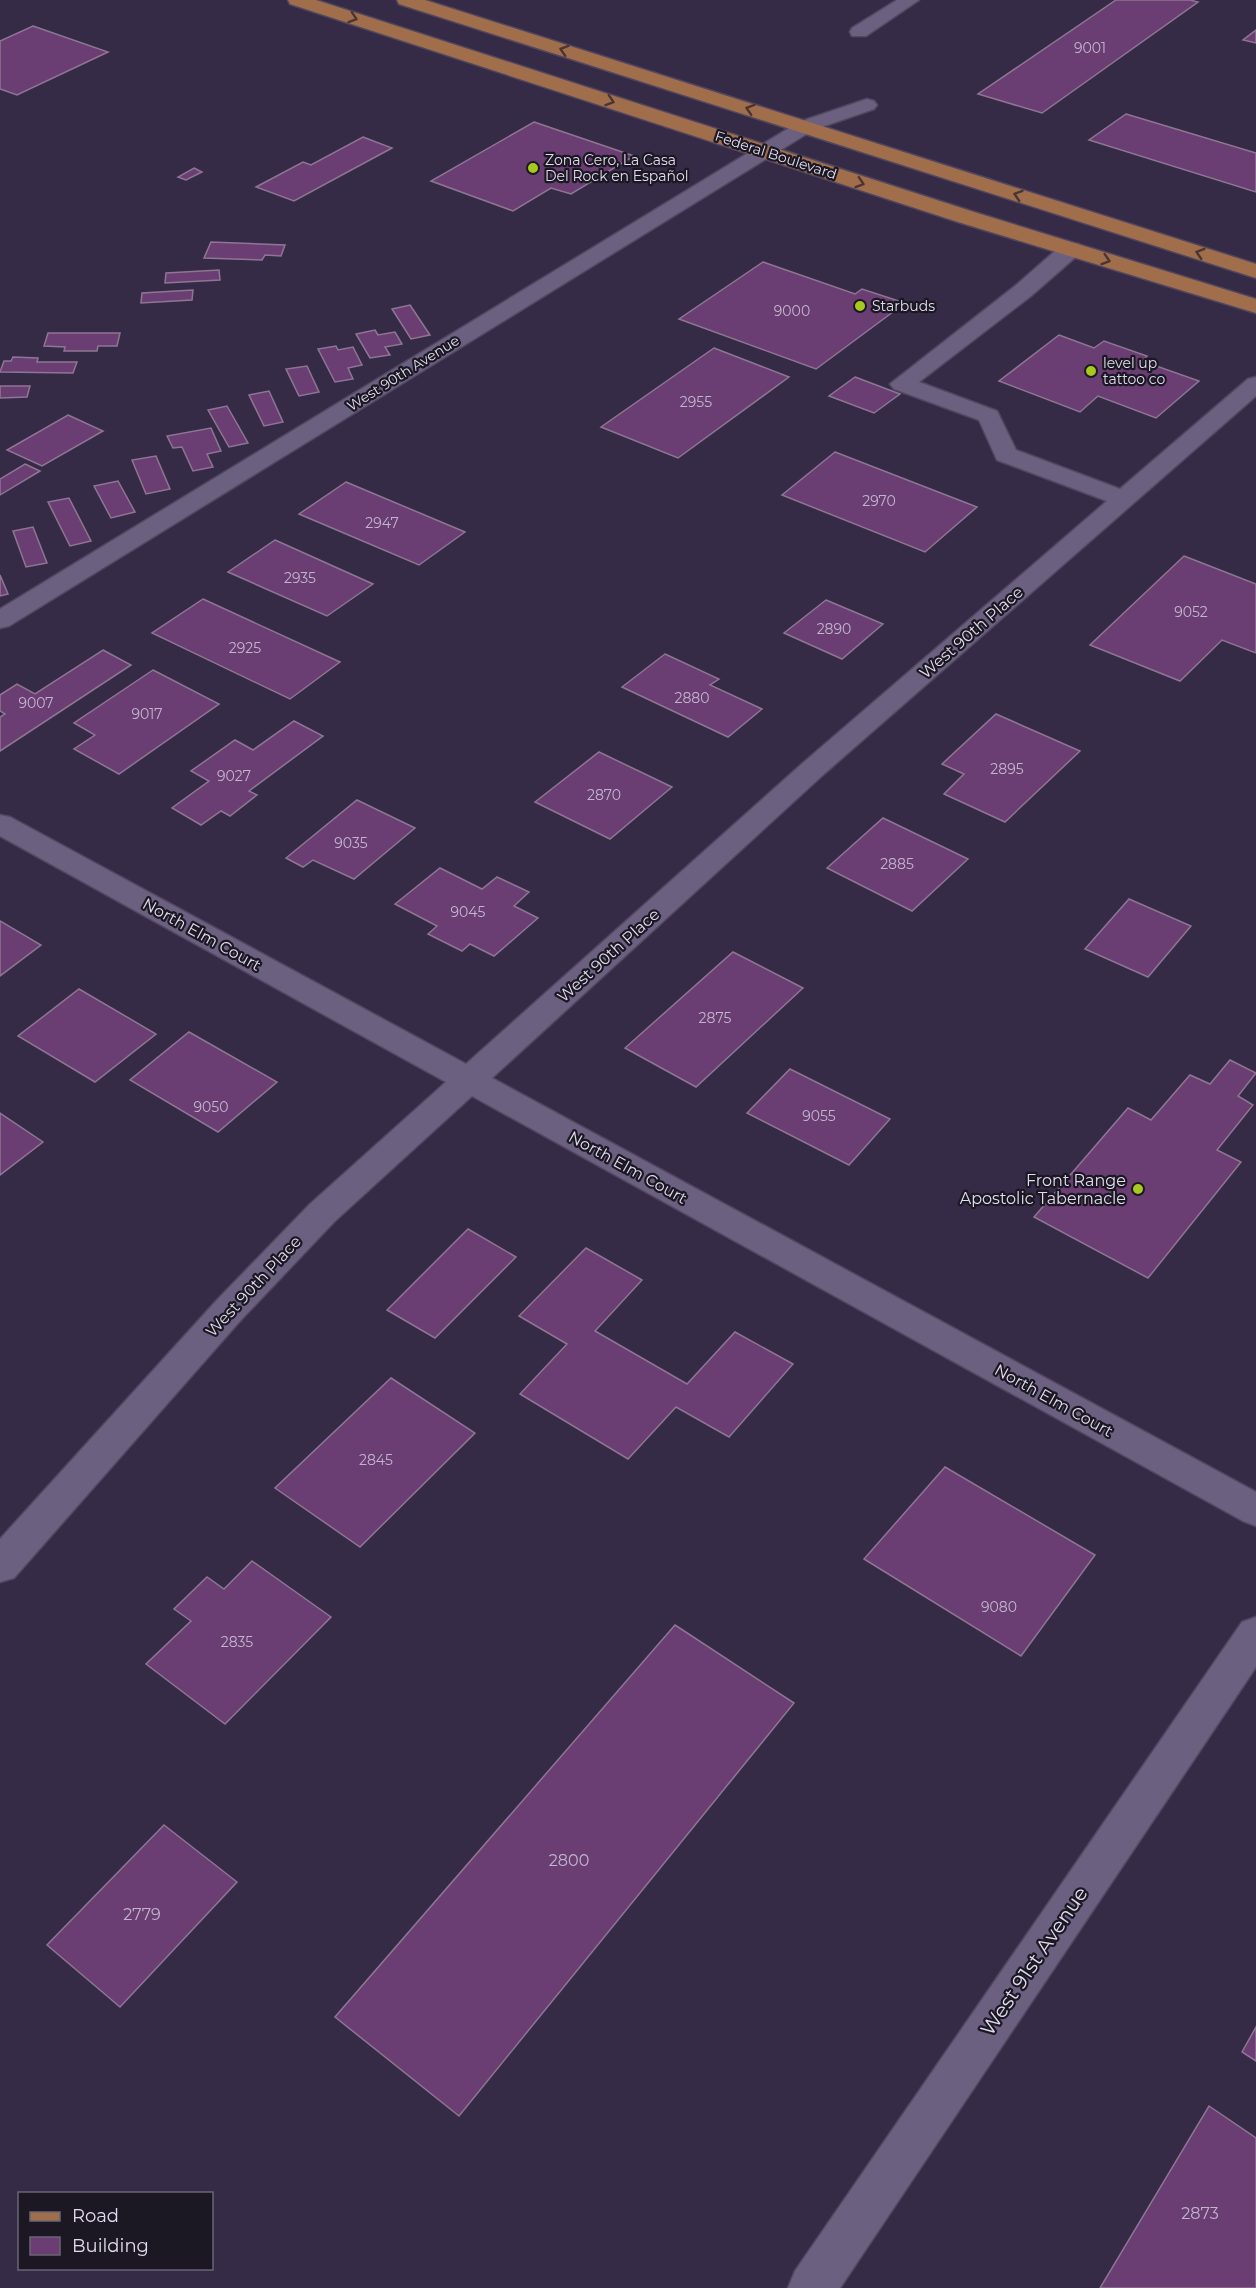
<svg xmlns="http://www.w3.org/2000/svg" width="1256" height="2288" viewBox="0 0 1256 2288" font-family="Montserrat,sans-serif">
	<rect width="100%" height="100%" fill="#362b47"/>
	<g fill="#6a3e73" stroke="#8e7693" stroke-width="1.5">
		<polygon points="1116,0 1190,0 1198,2 1042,113 978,94"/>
		<polygon points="33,26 108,52 17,95 0,89 0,41"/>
		<polygon points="1256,30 1256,43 1243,40"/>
		<polygon points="1126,114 1256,153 1256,192 1089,140"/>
		<polygon points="534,122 634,156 571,194 551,188 513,211 431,181"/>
		<polygon points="363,137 392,148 294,201 256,187 303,162 311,165"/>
		<polygon points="194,168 202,172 186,180 178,177"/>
		<polygon points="211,242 285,245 281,256 265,255 262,260 204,258"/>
		<polygon points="763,262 855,294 862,289 905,303 816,369 679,319"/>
		<polygon points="219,270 220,280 165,283 166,273"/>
		<polygon points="193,290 192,300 141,303 142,293"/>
		<polygon points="410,305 430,335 411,339 392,309"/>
		<polygon points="375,330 378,335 395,332 402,344 385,347 390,355 370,358 356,334"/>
		<polygon points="48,333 120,333 117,346 98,346 97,351 64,351 65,347 44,346"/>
		<polygon points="1059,335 1094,348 1104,341 1147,356 1142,361 1199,381 1156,418 1098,396 1080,412 999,381"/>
		<polygon points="336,346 338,350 353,347 362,365 348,368 353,379 335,382 318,349"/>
		<polygon points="714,348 789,377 678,458 601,427"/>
		<polygon points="13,357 38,358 37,362 77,362 73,373 0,372 4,361 11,361"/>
		<polygon points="307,366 319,392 299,396 286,369"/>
		<polygon points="855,377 900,394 874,413 829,396"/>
		<polygon points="0,386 30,386 27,397 0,398"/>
		<polygon points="269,391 283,422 264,426 249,395"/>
		<polygon points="227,406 248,443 229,447 208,410"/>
		<polygon points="68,415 103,431 42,466 7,450"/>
		<polygon points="211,428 221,451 207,454 213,467 193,471 182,447 173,448 167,436"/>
		<polygon points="835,452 977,507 925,552 782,495"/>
		<polygon points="156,456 170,489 146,494 132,460"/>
		<polygon points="25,464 40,471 0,495 0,479"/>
		<polygon points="118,481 135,512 111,518 94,486"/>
		<polygon points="346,482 465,532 419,565 299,514"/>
		<polygon points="69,498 91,541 70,546 48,502"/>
		<polygon points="33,527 47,563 26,567 13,531"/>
		<polygon points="275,540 373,584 327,616 228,572"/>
		<polygon points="1184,556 1256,584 1256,653 1222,640 1180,681 1090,645"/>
		<polygon points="0,575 8,594 0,596"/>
		<polygon points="203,599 340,662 290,699 152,633"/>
		<polygon points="826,600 883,624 842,659 784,633"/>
		<polygon points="103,650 131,665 0,751 0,717 5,714 0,711 0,695 17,684 35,694"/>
		<polygon points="665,654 719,679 710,685 762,709 728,737 622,687"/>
		<polygon points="153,670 219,704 119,774 74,749 95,735 74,723"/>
		<polygon points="996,714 1080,751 1005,822 944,794 964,774 942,764"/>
		<polygon points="294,721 323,736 249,791 257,795 230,816 221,811 201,825 172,808 209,781 191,771 235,740 253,750"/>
		<polygon points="599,752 672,787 610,839 535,802"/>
		<polygon points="357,800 415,828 354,879 313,860 303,867 286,858"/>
		<polygon points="883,818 968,859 912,911 827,868"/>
		<polygon points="440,868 482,889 497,877 529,892 514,906 538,918 494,956 470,944 462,951 428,934 437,926 395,904"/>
		<polygon points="1129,899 1191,926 1148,977 1085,949"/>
		<polygon points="0,921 41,945 0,976"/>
		<polygon points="733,952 803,988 696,1087 625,1048"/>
		<polygon points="79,989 156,1034 95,1082 18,1036"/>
		<polygon points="189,1032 277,1082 218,1132 130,1080"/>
		<polygon points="1230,1060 1256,1073 1238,1096 1253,1105 1217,1150 1241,1162 1148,1278 1034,1217 1128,1108 1151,1120 1190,1075 1210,1084"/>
		<polygon points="790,1069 890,1119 849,1165 747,1113"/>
		<polygon points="0,1113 43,1142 0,1175"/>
		<polygon points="468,1229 516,1257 435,1338 387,1310"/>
		<polygon points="586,1248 642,1280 595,1331 687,1384 735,1332 793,1364 729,1437 676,1407 628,1459 520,1394 567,1344 519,1316"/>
		<polygon points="391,1378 475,1433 360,1547 275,1488"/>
		<polygon points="945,1467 1095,1555 1021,1656 864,1559"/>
		<polygon points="252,1561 331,1617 225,1724 146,1664 191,1621 174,1609 207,1577 224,1589"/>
		<polygon points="675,1625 794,1703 459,2116 335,2017"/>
		<polygon points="164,1825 237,1882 120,2007 47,1945"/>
		<polygon points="1256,2027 1256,2061 1242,2052"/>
		<polygon points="1209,2106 1256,2138 1256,2288 1100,2288"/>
	</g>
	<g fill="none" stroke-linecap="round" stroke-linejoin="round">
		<defs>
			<g id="minor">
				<polygon points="897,0 919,0 866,36 852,36 850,32 852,28"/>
				<polygon points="867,99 874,101 877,105 874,109 813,130 9,626 0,628 0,609 799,122"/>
				<polygon points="1071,243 1079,244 1082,249 1079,254 1031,296 919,382 997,411 1016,450 1120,489 1248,379 1256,377 1256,396 824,774 492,1078 1256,1492 1256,1526 1243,1521 472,1096 334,1222 240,1321 14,1578 0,1582 0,1539 216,1301 310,1204 446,1082 0,836 0,815 10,817 466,1064 804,762 1107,501 997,460 979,420 894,389 890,384 1015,286 1063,244"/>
				<polygon points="1256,1617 1256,1667 840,2288 788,2288 795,2271 1242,1622"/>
			</g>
			<g id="major">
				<polygon points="288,0 316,0 974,212 1256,299 1256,313 958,222 290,4"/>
				<polygon points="397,0 425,0 1256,264 1256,278 399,4"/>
			</g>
		</defs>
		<use href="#minor" stroke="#51475f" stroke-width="3"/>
		<use href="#major" stroke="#51475f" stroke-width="3"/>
		<use href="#minor" fill="#6b6080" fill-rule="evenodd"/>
		<use href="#major" fill="#a16e4c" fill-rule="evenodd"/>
	</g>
	<defs><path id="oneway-chevron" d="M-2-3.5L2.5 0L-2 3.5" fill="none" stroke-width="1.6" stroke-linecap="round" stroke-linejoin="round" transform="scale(1.5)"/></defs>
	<g stroke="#4a3531">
		<use href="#oneway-chevron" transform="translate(353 18) rotate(18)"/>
		<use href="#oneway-chevron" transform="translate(564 50) rotate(-162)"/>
		<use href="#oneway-chevron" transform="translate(610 101) rotate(18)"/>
		<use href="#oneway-chevron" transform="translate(750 109) rotate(-162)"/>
		<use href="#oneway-chevron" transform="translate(860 183) rotate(18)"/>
		<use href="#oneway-chevron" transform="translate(1018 195) rotate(-162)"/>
		<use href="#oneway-chevron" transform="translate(1200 253) rotate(-162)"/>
		<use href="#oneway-chevron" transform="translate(1106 260) rotate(17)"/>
	</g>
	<g fill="#a7c81f" stroke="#1b1723" stroke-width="2">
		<circle cx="533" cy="168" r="6"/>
		<circle cx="860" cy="306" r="6"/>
		<circle cx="1091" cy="371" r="6"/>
		<circle cx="1138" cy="1189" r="6"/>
	</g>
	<g text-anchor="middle" stroke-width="4.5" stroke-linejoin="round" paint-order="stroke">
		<g font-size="14" fill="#c3b4ce">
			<text x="1090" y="53">9001</text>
			<text x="792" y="316">9000</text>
			<text x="696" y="407">2955</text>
			<text x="879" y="506">2970</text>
			<text x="382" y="528">2947</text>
			<text x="300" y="583">2935</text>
			<text x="1191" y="617">9052</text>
			<text x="834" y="634">2890</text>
			<text x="245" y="653">2925</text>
			<text x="692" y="703">2880</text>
			<text x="36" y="708">9007</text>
			<text x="147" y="719">9017</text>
			<text x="1007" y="774">2895</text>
			<text x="234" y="781">9027</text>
			<text x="604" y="800">2870</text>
			<text x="351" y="848">9035</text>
			<text x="897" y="869">2885</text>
			<text x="468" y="917">9045</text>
			<text x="715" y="1023">2875</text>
			<text x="211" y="1112">9050</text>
			<text x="819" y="1121">9055</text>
			<text x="376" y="1465">2845</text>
			<text x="999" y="1612">9080</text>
			<text x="237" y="1647">2835</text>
		</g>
		<g font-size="14" fill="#e1dbed" stroke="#1b1723">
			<text transform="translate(776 155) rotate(18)" y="5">Federal Boulevard</text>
			<text transform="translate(403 373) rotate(-32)" y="5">West 90th Avenue</text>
		</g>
		<g font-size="14" fill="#e1dbed" stroke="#1b1723" text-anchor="start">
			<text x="545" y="165">Zona Cero, La Casa<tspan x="545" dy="16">Del Rock en Español</tspan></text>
			<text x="872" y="311">Starbuds</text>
			<text x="1103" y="368">level up<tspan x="1103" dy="16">tattoo co</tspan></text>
		</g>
		<g font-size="16" fill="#e1dbed" stroke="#1b1723">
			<text transform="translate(971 632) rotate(-41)" y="6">West 90th Place</text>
			<text transform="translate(202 934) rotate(29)" y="6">North Elm Court</text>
			<text transform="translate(608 955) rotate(-42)" y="6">West 90th Place</text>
			<text transform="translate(628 1167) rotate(29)" y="6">North Elm Court</text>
			<text transform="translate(253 1286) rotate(-47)" y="6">West 90th Place</text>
			<text transform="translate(1054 1400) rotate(29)" y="6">North Elm Court</text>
		</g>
		<g font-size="16" fill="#e1dbed" stroke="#1b1723" text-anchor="end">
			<text x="1126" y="1186">Front Range<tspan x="1126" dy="18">Apostolic Tabernacle</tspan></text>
		</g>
		<g font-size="16" fill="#c3b4ce">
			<text x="569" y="1866">2800</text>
			<text x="142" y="1920">2779</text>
			<text x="1200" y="2219">2873</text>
		</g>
		<g font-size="20" fill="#e1dbed" stroke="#1b1723">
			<text transform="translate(1034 1961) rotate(-56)" y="7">West 91st Avenue</text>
		</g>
	</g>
	<rect x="18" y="2192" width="195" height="78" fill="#1b1723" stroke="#6a6574" stroke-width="1.5"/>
	<rect x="30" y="2212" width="30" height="9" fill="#a16e4c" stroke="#6a6574" stroke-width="1.5"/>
	<text x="72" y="2222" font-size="18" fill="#e1dbed">Road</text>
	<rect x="30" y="2237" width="30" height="18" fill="#6a3e73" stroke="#6a6574" stroke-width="1.5"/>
	<text x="72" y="2252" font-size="18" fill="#e1dbed">Building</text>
</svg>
